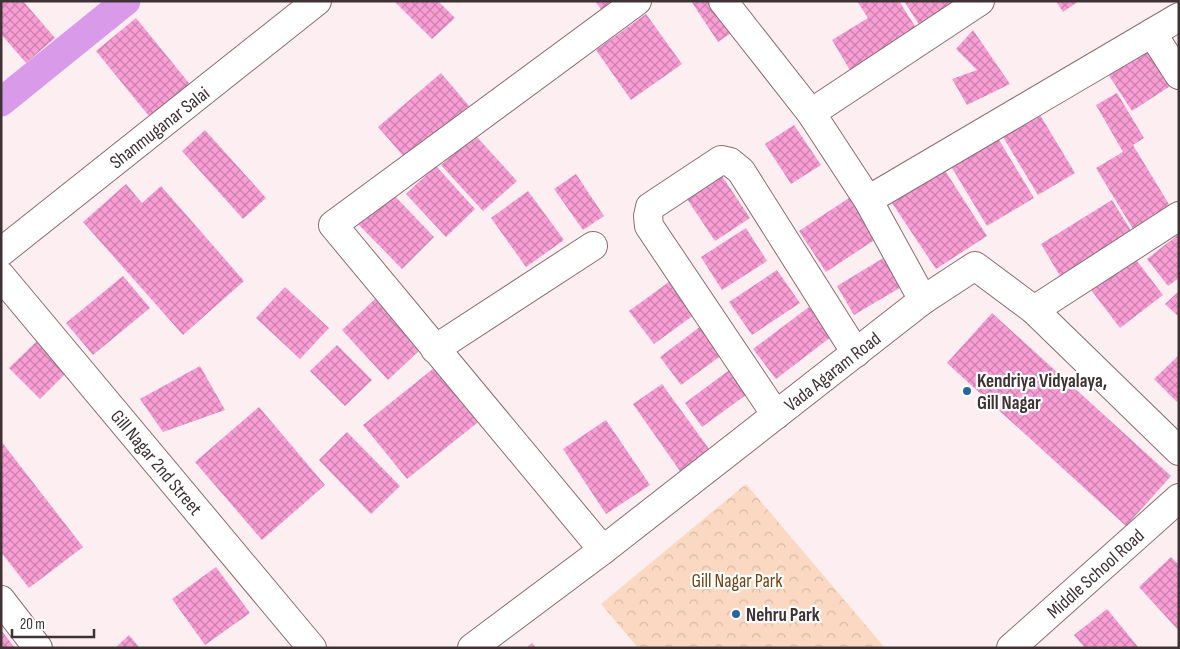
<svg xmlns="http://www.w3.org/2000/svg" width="1180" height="649" viewBox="0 0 1180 649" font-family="'Sofia Sans Condensed',sans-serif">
	<defs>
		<pattern id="park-crowns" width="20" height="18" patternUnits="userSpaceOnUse" patternTransform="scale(1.25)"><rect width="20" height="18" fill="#fbd8c1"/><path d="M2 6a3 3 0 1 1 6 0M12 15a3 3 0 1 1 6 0" fill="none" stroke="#d8baa6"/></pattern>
		<pattern id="building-cross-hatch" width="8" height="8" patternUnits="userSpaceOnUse" patternTransform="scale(1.25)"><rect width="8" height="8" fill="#f99dd5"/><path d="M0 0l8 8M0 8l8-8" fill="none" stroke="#cb81ae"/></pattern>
	</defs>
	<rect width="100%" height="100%" fill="#fdeff1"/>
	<polygon fill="url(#park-crowns)" points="746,484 885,648 638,648 601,604"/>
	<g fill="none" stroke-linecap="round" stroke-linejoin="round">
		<polyline stroke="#d99ae9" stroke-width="29" points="1,102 126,1"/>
	</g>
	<g fill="url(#building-cross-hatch)">
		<polygon points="1,1 23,1 55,38 26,63 1,34"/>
		<polygon points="394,1 438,1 455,18 432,39"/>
		<polygon points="595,1 623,1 605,15"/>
		<polygon points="691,1 719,1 737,29 718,42"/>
		<polygon points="857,1 899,1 918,31 851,72 832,40 868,18"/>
		<polygon points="904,1 951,1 955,8 922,29"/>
		<polygon points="1056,1 1079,1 1063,12"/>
		<polygon points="646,14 682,64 631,100 596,50"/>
		<polygon points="136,18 193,88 153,121 96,51"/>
		<polygon points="973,30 1010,84 967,105 952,79 977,70 956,49"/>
		<polygon points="1153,44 1178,81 1132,111 1108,74"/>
		<polygon points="441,73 469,106 406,159 378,127"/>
		<polygon points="1117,93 1144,138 1133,145 1170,206 1133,229 1096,168 1123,152 1096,105"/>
		<polygon points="1037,110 1075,173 1038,195 1000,132"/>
		<polygon points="794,125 821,165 791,184 765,144"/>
		<polygon points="205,130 266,198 243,219 182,151"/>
		<polygon points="475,135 517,181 483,211 441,165"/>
		<polygon points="996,135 1034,198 987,226 949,163"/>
		<polygon points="436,166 475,209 446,237 406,194"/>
		<polygon points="942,166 987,236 936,269 890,200"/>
		<polygon points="718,170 750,218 715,241 683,193"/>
		<polygon points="576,174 604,216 583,230 554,189"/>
		<polygon points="126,184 142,203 161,186 244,281 183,335 83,222"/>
		<polygon points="528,191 564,240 526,267 491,218"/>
		<polygon points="391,192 434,237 402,269 358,224"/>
		<polygon points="855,194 882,235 826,272 799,231"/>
		<polygon points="1112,200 1135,237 1063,281 1041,244"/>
		<polygon points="746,228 767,261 722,290 701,257"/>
		<polygon points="1179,234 1179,278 1168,286 1147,259"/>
		<polygon points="885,257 903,286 854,315 837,286"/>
		<polygon points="1134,257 1163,295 1120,328 1091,290"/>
		<polygon points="777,270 800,303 752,335 729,302"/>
		<polygon points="123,276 150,308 93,355 66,323"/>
		<polygon points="673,279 698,312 654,344 629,311"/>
		<polygon points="285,287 329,328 300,359 256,318"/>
		<polygon points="1179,291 1179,317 1165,304"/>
		<polygon points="375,299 422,348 388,380 342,330"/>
		<polygon points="809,307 831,337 776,379 753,349"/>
		<polygon points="992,313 1171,476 1126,526 947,363"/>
		<polygon points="705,323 726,352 681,385 660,357"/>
		<polygon points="37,341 67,372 40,399 9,368"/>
		<polygon points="337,345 372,380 345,406 310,371"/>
		<polygon points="1179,355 1179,400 1177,402 1154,379"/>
		<polygon points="439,364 482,419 407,479 363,425"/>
		<polygon points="200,366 225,410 163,432 140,399"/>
		<polygon points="732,368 750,392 702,427 685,403"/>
		<polygon points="662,384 712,453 682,474 633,404"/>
		<polygon points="259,407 325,485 262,540 195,462"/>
		<polygon points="606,420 650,485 606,514 563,449"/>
		<polygon points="347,432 400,486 371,514 319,460"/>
		<polygon points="1,441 83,547 29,588 1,552"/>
		<polygon points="1171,557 1179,565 1179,631 1139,587"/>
		<polygon points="216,567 250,613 205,645 172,599"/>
		<polygon points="1107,609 1139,648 1085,648 1074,635"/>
		<polygon points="1,630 15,648 1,648"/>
		<polygon points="129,635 140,648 115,648"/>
		<polygon points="532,643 536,648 526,648"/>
	</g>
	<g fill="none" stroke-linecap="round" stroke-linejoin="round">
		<defs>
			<g id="minor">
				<polyline points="723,1 811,113 868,200 923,300"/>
				<polyline points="1152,33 1179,75"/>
				<polyline points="811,113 980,1"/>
				<polyline points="868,200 1179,17"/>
				<polyline points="1,252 317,1"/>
				<polyline points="1,276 312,648"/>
				<polyline points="1034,310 1179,216"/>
				<polyline points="435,349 593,246"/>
				<polyline points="776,415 649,226 648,216 650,207 721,160 730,162 741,171 856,353"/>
				<polyline points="603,550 333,225 637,1"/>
				<polyline points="1,600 38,648"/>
				<polyline points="472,648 603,550 923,300 975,266 1034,310 1179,451"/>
				<polyline points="1011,648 1179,498"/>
			</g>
		</defs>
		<use href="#minor" stroke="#8a6c71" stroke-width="30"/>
		<use href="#minor" stroke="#fff" stroke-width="28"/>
	</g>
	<g fill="#26689d" stroke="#fff" stroke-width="2">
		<circle cx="967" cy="391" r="5"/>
		<circle cx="736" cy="614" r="5"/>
	</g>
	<g text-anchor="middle" stroke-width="4.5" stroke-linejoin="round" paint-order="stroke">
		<g font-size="19" fill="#3f3234" stroke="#fff">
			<text transform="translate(159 127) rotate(-38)" y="7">Shanmuganar Salai</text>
			<text transform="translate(832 371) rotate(-38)" y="7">Vada Agaram Road</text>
			<text transform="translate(157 462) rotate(50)" y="7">Gill Nagar 2nd Street</text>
			<text transform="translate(1095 573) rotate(-42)" y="7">Middle School Road</text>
		</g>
		<g font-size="19" font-weight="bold" fill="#3f3234" stroke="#fff" text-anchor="start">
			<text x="977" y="387">Kendriya Vidyalaya,<tspan x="977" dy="22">Gill Nagar</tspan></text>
			<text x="746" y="621">Nehru Park</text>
		</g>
		<g font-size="19" fill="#763f10" stroke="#fff">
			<text x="737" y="587">Gill Nagar Park</text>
		</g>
	</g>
	<rect width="1180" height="649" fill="none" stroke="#3f3234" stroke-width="5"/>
	<path d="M12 629v8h82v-8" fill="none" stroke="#3f3234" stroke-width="2.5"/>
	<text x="20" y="629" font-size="15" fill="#3f3234" stroke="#ffffff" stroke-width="4" paint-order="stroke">20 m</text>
</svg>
